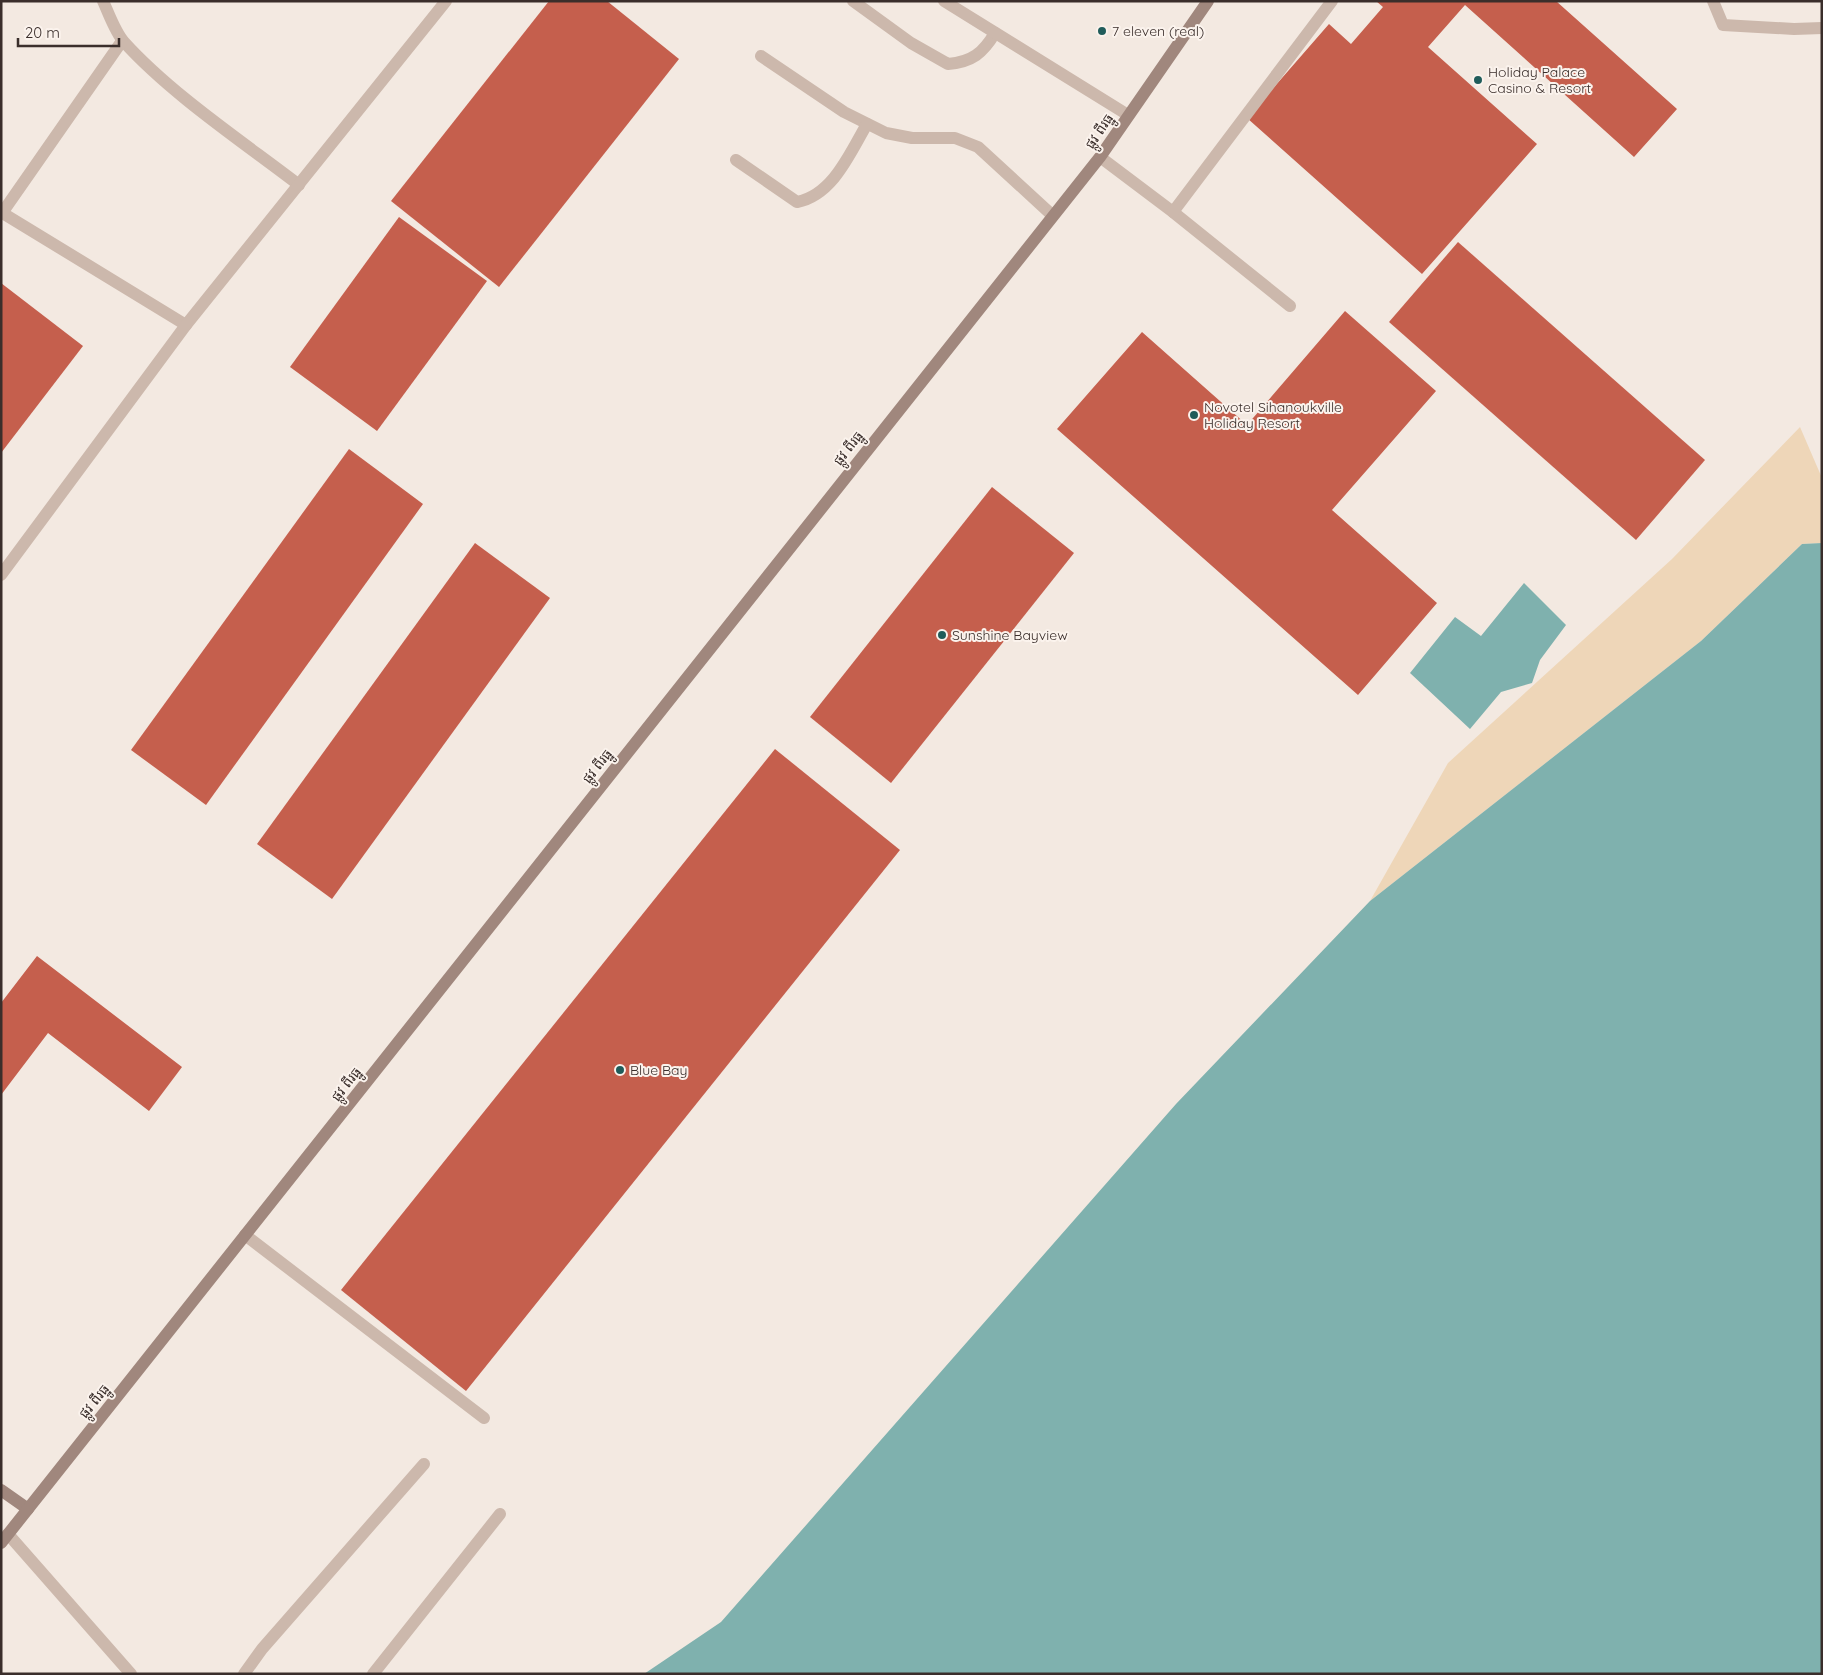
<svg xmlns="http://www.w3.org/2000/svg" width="1823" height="1675" viewBox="0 0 1823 1675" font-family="Quicksand,'Noto Sans Khmer',sans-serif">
	<rect width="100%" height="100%" fill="#f3e9e1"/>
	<polygon fill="#eed6b8" points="1800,427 1822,478 1822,543 1802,544 1701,641 1370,901 1448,763 1672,559"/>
	<g fill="#7fb1ae">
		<polygon points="1822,543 1822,1674 644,1674 721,1622 1176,1104 1370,901 1701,641 1802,544"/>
		<polygon points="1524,583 1566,625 1540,660 1532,683 1501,692 1470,729 1410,673 1455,617 1481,636"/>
	</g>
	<g fill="#c55f4d">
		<polygon points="549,1 607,1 679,59 499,287 391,201"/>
		<polygon points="1376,1 1556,1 1677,109 1634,157 1465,5 1428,47 1537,144 1422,274 1247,118 1329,24 1351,44 1383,7"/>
		<polygon points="399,217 487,281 377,431 290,367"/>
		<polygon points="1458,242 1705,460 1636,540 1389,322"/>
		<polygon points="1,283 83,346 1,453"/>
		<polygon points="1345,311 1436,391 1332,510 1437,603 1358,695 1057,429 1142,332 1247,425"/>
		<polygon points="349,449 423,504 206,805 131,750"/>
		<polygon points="992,487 1074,553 891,783 810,717"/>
		<polygon points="475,543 550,598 332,899 257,844"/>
		<polygon points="775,749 900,850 466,1391 341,1290"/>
		<polygon points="37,956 182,1067 149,1111 48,1033 1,1095 1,1003"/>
	</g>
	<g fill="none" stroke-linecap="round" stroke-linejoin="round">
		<g stroke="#ccb8ac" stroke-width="12">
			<path d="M853,1L911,43L948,64C972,62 983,53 995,33"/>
			<polyline points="944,1 1128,115"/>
			<polyline points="1713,1 1723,25 1794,29 1822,28"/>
			<polyline points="761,56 844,112 886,133 912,138 955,138 978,147 1052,215"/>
			<polyline points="1100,157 1173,212 1290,306"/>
			<path d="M736,160L797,202C833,195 850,153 867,124"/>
			<polyline points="1173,212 1332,1"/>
			<polyline points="245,1235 484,1418"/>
			<polyline points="8,1534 131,1674"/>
			<polyline points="244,1674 262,1649 424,1464"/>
			<polyline points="373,1674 500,1514"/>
		</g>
		<g stroke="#ccb8ac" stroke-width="12">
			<path d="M103,1C109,14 115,32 124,42C171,94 243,142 299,185"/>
			<polyline points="1,212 186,325"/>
			<polyline points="2,213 122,41"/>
			<polyline points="1,575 186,325 446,1"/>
		</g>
		<g stroke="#a0877d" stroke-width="12">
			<polyline points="1,1490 28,1509"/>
			<polyline points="1,1543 1100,157 1208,1"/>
		</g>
	</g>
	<g fill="#205c5a" stroke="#fbf3ed" stroke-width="2">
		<circle cx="1102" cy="31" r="5"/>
		<circle cx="1478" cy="80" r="5"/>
		<circle cx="1194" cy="415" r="5"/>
		<circle cx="942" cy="635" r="5"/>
		<circle cx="620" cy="1070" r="5"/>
	</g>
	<g text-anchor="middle" stroke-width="4" stroke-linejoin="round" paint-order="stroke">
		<g font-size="14" fill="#3a2e2b" stroke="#fbf3ed" text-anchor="start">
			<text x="1112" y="36">7 eleven (real)</text>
			<text x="1488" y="77">Holiday Palace<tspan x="1488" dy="16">Casino &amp; Resort</tspan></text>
			<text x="1204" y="412">Novotel Sihanoukville<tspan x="1204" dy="16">Holiday Resort</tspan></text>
			<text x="952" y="640">Sunshine Bayview</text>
			<text x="630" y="1075">Blue Bay</text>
		</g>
		<g font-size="14" fill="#3a2e2b" stroke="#fbf3ed">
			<text transform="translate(1099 131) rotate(-56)" y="5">ផ្លូវ ពីរធ្នូ</text>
			<text transform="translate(848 448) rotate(-52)" y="5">ផ្លូវ ពីរធ្នូ</text>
			<text transform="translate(597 766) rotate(-52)" y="5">ផ្លូវ ពីរធ្នូ</text>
			<text transform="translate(346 1084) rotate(-52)" y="5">ផ្លូវ ពីរធ្នូ</text>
			<text transform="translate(94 1401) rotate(-51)" y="5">ផ្លូវ ពីរធ្នូ</text>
		</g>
	</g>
	<rect width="1823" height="1675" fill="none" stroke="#3a2e2b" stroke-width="5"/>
	<path d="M18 38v8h101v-8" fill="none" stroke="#3a2e2b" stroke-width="2.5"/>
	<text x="25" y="38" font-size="15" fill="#3a2e2b" stroke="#fbf3ed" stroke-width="4" paint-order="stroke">20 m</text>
</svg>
